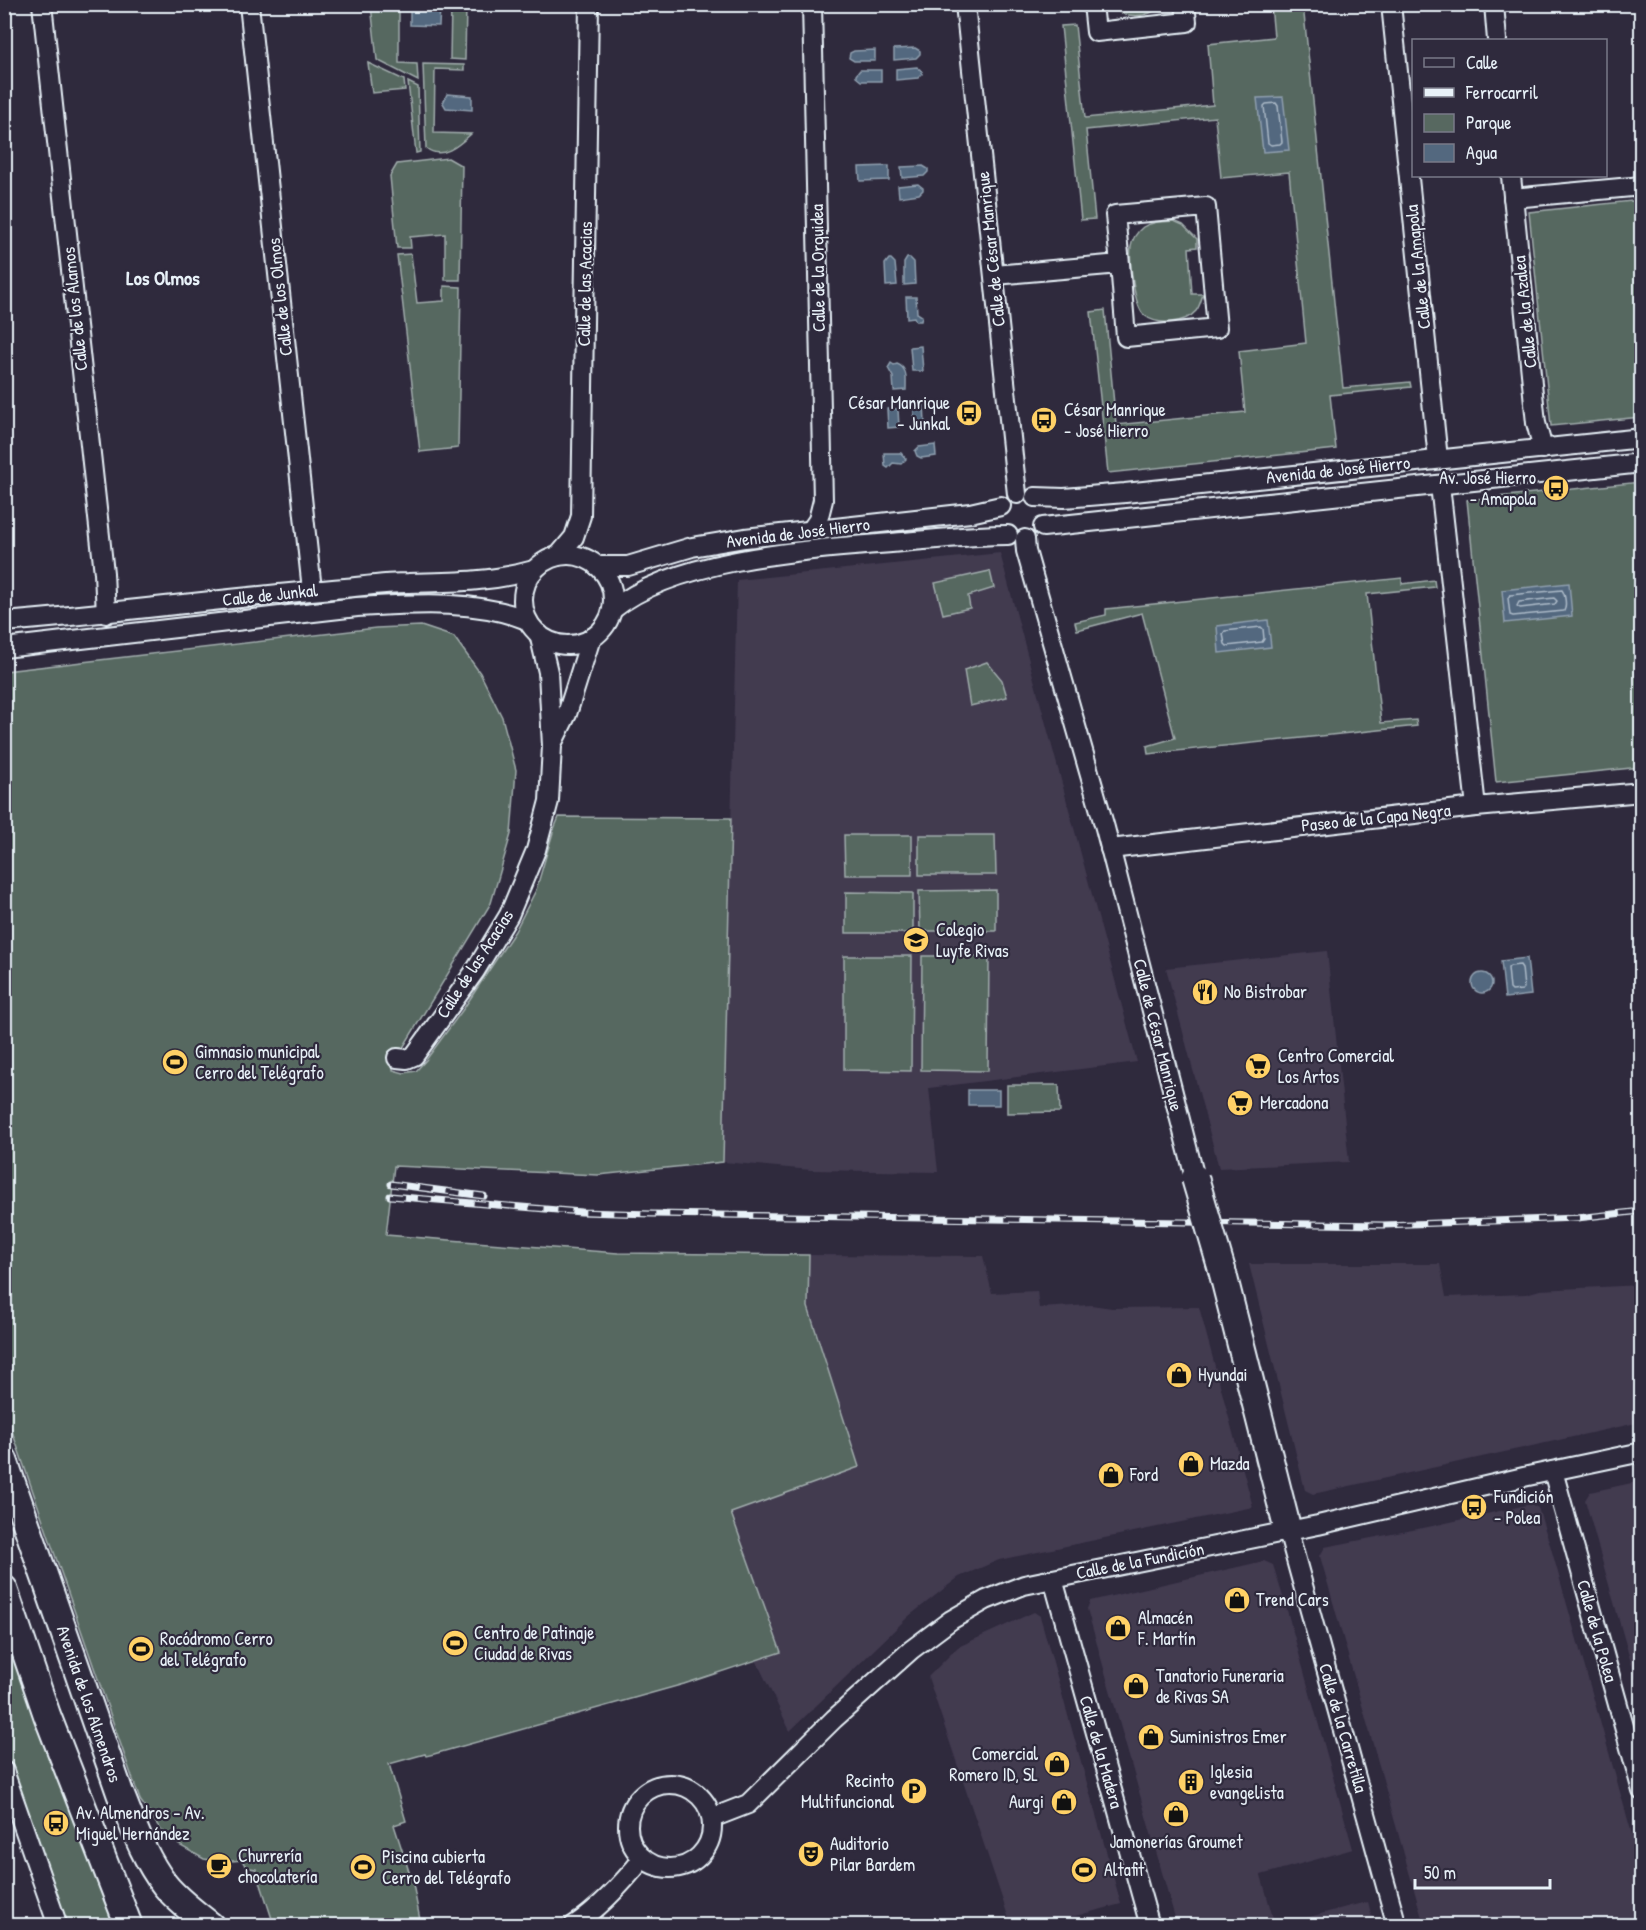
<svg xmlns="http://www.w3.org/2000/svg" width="1646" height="1930" viewBox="0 0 1646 1930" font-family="'Patrick Hand',sans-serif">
	<rect width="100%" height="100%" fill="#2f2a3d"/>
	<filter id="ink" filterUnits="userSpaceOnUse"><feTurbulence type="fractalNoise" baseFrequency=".0167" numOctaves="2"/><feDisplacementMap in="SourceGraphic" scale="12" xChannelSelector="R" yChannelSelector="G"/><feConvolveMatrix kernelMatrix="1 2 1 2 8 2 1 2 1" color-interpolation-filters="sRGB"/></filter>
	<g filter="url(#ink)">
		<g fill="#423a50">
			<polygon points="1000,553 1137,1062 929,1088 938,1172 811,1170 723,1162 737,580"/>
			<polygon points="1327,951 1349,1162 1219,1168 1166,968"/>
			<polygon points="809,1255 983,1256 992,1293 1037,1291 1039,1308 1091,1305 1112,1308 1199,1307 1253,1507 999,1560 959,1577 909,1616 790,1731 756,1660 781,1652 731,1513 859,1467 808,1307"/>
			<polygon points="1249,1264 1440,1264 1446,1297 1526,1294 1540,1290 1641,1285 1641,1422 1313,1494 1305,1490"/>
			<polygon points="1641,1481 1642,1481 1641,1698 1585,1500 1590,1492"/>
			<polygon points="1531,1504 1538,1508 1551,1548 1641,1866 1641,1925 1424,1925 1320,1556 1325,1547 1428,1527"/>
			<polygon points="1264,1561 1273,1565 1285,1603 1353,1849 1261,1875 1275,1925 1177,1925 1087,1609 1090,1601"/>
			<polygon points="1034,1612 1040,1616 1121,1904 1041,1925 1011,1925 928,1677 958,1647"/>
			<polygon points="1368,1902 1374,1925 1280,1925 1350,1906"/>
		</g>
		<g fill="#576860" stroke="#a0acac" stroke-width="1.5">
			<polygon points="371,5 399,5 399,63 417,64 418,81 377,60"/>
			<polygon points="451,5 466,5 465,60 450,59"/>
			<path d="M1109,5H1163C1147,19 1124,19 1109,5Z"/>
			<polygon points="1271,5 1303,5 1343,388 1410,382 1411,387 1330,395 1336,449 1108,473 1091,312 1105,310 1116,425 1245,412 1239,351 1306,343 1289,172 1221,178 1215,117 1086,130 1095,219 1081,220 1061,26 1075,25 1085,118 1213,105 1208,44 1274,37"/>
			<polygon points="368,63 404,80 405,90 372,93"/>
			<path d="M423,64L464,65V70L435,69L434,133L471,134C459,145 442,161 426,148Z"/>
			<polygon points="408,82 418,87 420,152 416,153"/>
			<polygon points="448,158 462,166 460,280 445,280 445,234 410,237 411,248 397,248 390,176 397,164"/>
			<polygon points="1641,200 1641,417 1551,426 1529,212"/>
			<path d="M1174,221L1183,225L1197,239V247L1189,248L1192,294H1203C1201,300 1200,306 1196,311C1185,324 1157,326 1144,315C1134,306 1129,260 1131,247C1132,240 1137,232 1143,227C1152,221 1163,222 1174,221Z"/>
			<polygon points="411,254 417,303 444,301 444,286 461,287 458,448 420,452 397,255"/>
			<polygon points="1641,482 1641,767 1496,782 1467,500"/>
			<polygon points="990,571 994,588 968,596 970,608 943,614 935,583"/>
			<polygon points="1402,578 1402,584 1434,580 1435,587 1367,594 1381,723 1416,720 1417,726 1148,754 1147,746 1175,738 1142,613 1077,630 1075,622 1106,615 1106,609"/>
			<path d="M421,626L454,637L480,673L502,717L516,770L511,834L491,903L393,1064V1070L404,1073L416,1071L426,1060L464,1008L515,931L536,890L554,829L559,817L731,818L723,1162L598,1175L394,1166L386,1235L618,1253L809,1255L808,1307L859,1467L731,1513L781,1652L684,1684L434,1754L426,1756L425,1754L389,1764L406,1821L394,1825L413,1884L421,1925H274L256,1869C248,1868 245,1867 242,1860L222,1862L204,1859L179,1845L161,1830L140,1800L5,1411V671L376,628Z"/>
			<polygon points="987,662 1002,680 1007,697 970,706 964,670"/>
			<polygon points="844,835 912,835 912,875 845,875"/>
			<polygon points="919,835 995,835 996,875 919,875"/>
			<polygon points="996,890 996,931 920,931 919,891"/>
			<polygon points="846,892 913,893 913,933 846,933"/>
			<polygon points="844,956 912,956 911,1071 844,1070"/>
			<polygon points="922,956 989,956 988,1071 921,1070"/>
			<polygon points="1007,1085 1059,1085 1060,1112 1007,1113"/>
			<polygon points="4,1628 117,1925 65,1925 8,1758 5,1754"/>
		</g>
		<g fill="#53687f" stroke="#8f9faf" stroke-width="1.5">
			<polygon points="410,5 440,5 439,26 410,25"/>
			<polygon points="915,48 920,51 920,54 916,58 894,60 894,49"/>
			<polygon points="875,50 875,61 854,61 849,58 850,53 854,51"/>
			<polygon points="917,67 922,71 922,74 918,78 896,80 896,69"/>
			<polygon points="860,70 881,70 881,81 861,81 856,77 856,75"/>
			<polygon points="447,94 472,96 472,110 446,108 443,103"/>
			<polygon points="1283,97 1289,150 1263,152 1257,98"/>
			<polygon points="889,166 889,180 860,181 859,167"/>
			<polygon points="923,166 928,169 928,172 924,176 902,178 901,167"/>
			<polygon points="918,184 923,188 923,190 919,194 899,197 898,186"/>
			<polygon points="907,258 910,258 914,262 915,284 904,285 904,263"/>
			<polygon points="889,259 891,259 895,263 897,285 886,286 885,264"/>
			<polygon points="906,297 916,297 917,313 922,316 921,321 916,321 914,317 907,318"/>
			<polygon points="921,346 923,371 912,371 910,347"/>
			<path d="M891,363L894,365L897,364C908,368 906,379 906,390L894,391L893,377L888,368Z"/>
			<polygon points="924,402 925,423 920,426 918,424 915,424 913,403"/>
			<polygon points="887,409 898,409 899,427 888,428"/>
			<polygon points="935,445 936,456 921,458 917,456 915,451 919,447"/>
			<polygon points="884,453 901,453 906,459 901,464 893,463 888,468 885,466"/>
			<polygon points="1569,583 1572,616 1505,623 1502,590"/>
			<polygon points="1268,620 1271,647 1219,653 1217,626"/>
			<polygon points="1527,958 1531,995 1505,998 1501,961"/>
			<circle cx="1482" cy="983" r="10"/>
			<rect x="968" y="1090" width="31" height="15"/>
		</g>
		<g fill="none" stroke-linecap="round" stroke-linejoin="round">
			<g stroke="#acbac8" stroke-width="1.5">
				<polygon points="1276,103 1278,106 1282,142 1280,144 1271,145 1268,143 1264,106 1266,104"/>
				<path d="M1562,590C1565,594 1567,606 1564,611L1513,616L1510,615L1508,598L1510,595Z"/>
				<polygon points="1554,598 1557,601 1555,604 1520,608 1517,606 1519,602"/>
				<polygon points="1261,627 1263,629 1264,639 1262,642 1227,646 1225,644 1223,634 1225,631"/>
				<polygon points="1520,965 1522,968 1524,988 1522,990 1512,991 1510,989 1508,968 1510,966"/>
			</g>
			<defs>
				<g id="street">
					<polyline points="42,4 104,573 106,614"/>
					<polyline points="249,4 312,590"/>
					<polyline points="965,4 1017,494"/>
					<polyline points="1093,4 1096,32 1187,22 1185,4"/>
					<polyline points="1391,4 1438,459"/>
					<polyline points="1494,4 1497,40"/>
					<polyline points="1511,176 1536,423 1543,449"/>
					<polyline points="1513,198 1642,186"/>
					<polyline points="995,275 1120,264 1126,337 1217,328 1206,207 1115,215 1120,264"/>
					<polyline points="1440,485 1476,807"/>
					<polyline points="1035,497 1064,498 1125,493 1642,438"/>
					<polyline points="1043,527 1642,463"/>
					<polyline points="811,530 818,520 823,500 812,4"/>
					<polyline points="1025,539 1026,551 1105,828 1195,1178"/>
					<circle cx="568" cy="600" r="45"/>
					<polyline points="558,556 574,537 581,516 589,4"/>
					<polyline points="597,566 628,566 692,547 745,538 970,513 1001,506"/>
					<path d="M612,610C677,556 820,549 903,542C938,539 973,535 1008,535"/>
					<path d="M4,622C118,613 231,597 345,588C366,586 387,583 408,583C452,582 492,582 534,570"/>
					<path d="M4,648L357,607C412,604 475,599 527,620"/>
					<polyline points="552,744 567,714 591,638"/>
					<polyline points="1110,849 1476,807 1642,792"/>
					<polyline points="397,1058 407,1059 414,1056 475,971 509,915 536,850 549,801 552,746 548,672 539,634"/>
					<polyline points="1553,1471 1642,1791"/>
					<polyline points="1288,1531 1397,1926"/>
					<polyline points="1053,1579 1150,1926"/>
					<polyline points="4,1771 58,1926"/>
					<circle cx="670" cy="1826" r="42"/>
					<polyline points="712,1818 748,1804 834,1719 911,1650 951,1620 986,1600 1024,1585 1053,1579 1318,1525 1528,1476 1642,1452"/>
					<path d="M573,1926C600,1908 623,1883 643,1858"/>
				</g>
				<g id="secondary">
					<polyline points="1222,1270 1288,1531"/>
					<path d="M4,1460L120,1793C133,1825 144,1858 165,1885C178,1901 195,1913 211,1926"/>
					<polyline points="4,1589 47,1715 129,1926"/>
				</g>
			</defs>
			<use href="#street" stroke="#e8f1f8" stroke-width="22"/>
			<use href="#secondary" stroke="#e8f1f8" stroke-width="30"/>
			<use href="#street" stroke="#2f2a3d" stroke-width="18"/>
			<use href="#secondary" stroke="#2f2a3d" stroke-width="26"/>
			<defs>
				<g id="rail">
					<polyline points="391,1184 484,1196"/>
					<polyline points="390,1196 581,1212 652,1214 1384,1225 1577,1218 1642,1211"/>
				</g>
			</defs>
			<use href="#rail" stroke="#e8f1f8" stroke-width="7"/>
			<use href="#rail" stroke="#2f2a3d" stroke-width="4.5" stroke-dasharray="14" stroke-linecap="butt"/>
			<defs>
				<polyline id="secondary-bridge" points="1195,1178 1222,1270"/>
			</defs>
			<use href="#secondary-bridge" stroke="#e8f1f8" stroke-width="30" stroke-linecap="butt"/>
			<use href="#secondary-bridge" stroke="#2f2a3d" stroke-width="26"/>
		</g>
	</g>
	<defs>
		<symbol id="bus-disc" viewBox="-11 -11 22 22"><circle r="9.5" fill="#ffd166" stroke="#2f2a3d"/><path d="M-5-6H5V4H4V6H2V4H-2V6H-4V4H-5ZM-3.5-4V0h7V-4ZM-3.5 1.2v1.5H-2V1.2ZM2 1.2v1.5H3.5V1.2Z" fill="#111"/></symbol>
		<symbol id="school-disc" viewBox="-11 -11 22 22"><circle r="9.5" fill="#ffd166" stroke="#2f2a3d"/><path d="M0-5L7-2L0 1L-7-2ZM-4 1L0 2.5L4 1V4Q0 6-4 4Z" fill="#111"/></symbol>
		<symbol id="restaurant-disc" viewBox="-11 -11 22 22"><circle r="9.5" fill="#ffd166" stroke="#2f2a3d"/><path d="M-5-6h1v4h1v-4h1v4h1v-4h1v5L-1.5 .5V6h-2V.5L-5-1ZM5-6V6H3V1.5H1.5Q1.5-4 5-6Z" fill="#111"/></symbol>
		<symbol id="stadium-disc" viewBox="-11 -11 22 22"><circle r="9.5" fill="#ffd166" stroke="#2f2a3d"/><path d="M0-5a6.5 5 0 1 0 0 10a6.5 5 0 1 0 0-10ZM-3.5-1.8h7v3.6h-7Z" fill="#111"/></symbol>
		<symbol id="supermarket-disc" viewBox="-11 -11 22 22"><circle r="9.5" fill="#ffd166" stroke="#2f2a3d"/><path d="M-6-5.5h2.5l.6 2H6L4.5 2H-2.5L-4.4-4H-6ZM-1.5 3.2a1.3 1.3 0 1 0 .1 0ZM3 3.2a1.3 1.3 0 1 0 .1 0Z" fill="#111"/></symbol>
		<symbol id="shop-disc" viewBox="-11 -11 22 22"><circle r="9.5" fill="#ffd166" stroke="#2f2a3d"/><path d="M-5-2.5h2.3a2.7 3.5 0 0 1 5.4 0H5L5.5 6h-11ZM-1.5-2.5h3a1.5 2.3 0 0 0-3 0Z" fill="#111"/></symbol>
		<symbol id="building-disc" viewBox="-11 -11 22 22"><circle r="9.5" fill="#ffd166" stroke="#2f2a3d"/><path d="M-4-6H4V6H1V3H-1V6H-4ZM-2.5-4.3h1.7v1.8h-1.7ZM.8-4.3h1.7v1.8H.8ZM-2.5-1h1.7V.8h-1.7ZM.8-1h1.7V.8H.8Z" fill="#111"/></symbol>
		<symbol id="parking-disc" viewBox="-11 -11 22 22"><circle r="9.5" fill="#ffd166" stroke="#2f2a3d"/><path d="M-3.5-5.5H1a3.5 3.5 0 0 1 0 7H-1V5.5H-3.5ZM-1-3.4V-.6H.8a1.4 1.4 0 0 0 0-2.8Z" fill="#111"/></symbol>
		<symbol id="theatre-disc" viewBox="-11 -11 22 22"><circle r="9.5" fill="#ffd166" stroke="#2f2a3d"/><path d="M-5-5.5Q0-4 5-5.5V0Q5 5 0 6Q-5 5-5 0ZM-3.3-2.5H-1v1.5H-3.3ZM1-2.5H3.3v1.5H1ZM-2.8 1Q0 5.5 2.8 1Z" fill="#111"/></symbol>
		<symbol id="cafe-disc" viewBox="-11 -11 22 22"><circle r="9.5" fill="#ffd166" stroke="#2f2a3d"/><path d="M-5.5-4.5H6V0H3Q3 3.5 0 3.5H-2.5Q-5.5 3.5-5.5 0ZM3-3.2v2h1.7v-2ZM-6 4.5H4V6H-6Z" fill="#111"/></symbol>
	</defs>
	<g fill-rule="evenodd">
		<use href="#bus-disc" x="954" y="398" width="30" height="30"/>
		<use href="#bus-disc" x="1029" y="405" width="30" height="30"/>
		<use href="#bus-disc" x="1541" y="473" width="30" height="30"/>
		<use href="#school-disc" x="901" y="925" width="30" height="30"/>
		<use href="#restaurant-disc" x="1190" y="977" width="30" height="30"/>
		<use href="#stadium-disc" x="160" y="1047" width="30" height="30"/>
		<use href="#supermarket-disc" x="1243" y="1051" width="30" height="30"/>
		<use href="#supermarket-disc" x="1225" y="1088" width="30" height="30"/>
		<use href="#shop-disc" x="1164" y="1360" width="30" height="30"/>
		<use href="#shop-disc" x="1176" y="1449" width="30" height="30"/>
		<use href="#shop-disc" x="1096" y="1460" width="30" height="30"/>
		<use href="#bus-disc" x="1459" y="1492" width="30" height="30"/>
		<use href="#shop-disc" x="1222" y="1585" width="30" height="30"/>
		<use href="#shop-disc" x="1103" y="1613" width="30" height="30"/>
		<use href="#stadium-disc" x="440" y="1628" width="30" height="30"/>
		<use href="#stadium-disc" x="126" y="1634" width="30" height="30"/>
		<use href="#shop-disc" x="1121" y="1671" width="30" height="30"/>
		<use href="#shop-disc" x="1136" y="1722" width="30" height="30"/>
		<use href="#shop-disc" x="1042" y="1749" width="30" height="30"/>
		<use href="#building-disc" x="1176" y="1767" width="30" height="30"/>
		<use href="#parking-disc" x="899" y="1776" width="30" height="30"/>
		<use href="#shop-disc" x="1049" y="1787" width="30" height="30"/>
		<use href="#shop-disc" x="1161" y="1799" width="30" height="30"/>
		<use href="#bus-disc" x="41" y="1808" width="30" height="30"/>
		<use href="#theatre-disc" x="796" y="1839" width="30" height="30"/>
		<use href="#cafe-disc" x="204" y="1851" width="30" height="30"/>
		<use href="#stadium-disc" x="348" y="1852" width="30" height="30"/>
		<use href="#stadium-disc" x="1069" y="1855" width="30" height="30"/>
	</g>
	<g text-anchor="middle" stroke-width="4.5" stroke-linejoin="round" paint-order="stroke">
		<g font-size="18" fill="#e8f1f8" stroke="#2f2a3d">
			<text transform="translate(991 249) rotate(-96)" y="6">Calle de César Manrique</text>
			<text transform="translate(1418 267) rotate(-96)" y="6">Calle de la Amapola</text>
			<text transform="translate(818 268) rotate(-91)" y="6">Calle de la Orquidea</text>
			<text transform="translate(585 284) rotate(-89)" y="6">Calle de las Acacias</text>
			<text transform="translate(280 297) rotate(-96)" y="6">Calle de los Olmos</text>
			<text transform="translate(75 309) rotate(-96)" y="6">Calle de los Álamos</text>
			<text transform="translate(1525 312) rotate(-96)" y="6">Calle de la Azalea</text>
			<text transform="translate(1338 470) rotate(-6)" y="6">Avenida de José Hierro</text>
			<text transform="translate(798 533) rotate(-7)" y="6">Avenida de José Hierro</text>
			<text transform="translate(270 595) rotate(-6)" y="6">Calle de Junkal</text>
			<text transform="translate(1376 818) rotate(-6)" y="6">Paseo de la Capa Negra</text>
			<text transform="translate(475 964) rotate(-57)" y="6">Calle de las Acacias</text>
			<text transform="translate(1158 1035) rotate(76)" y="6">Calle de César Manrique</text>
			<text transform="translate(1140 1561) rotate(-11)" y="6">Calle de la Fundición</text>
			<text transform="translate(1597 1631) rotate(74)" y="6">Calle de la Polea</text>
			<text transform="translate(89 1704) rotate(71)" y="6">Avenida de los Almendros</text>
			<text transform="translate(1343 1728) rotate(74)" y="6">Calle de la Carretilla</text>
			<text transform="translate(1101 1752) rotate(74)" y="6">Calle de la Madera</text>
		</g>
		<g font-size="18" fill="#e8f1f8" stroke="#2f2a3d" text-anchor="start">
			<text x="950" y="409" text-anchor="end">César Manrique<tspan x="950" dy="21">- Junkal</tspan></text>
			<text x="1064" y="416">César Manrique<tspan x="1064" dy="21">- José Hierro</tspan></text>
			<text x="1536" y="484" text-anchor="end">Av. José Hierro<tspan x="1536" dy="21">- Amapola</tspan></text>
			<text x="936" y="936">Colegio<tspan x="936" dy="21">Luyfe Rivas</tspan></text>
			<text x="1224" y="998">No Bistrobar</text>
			<text x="195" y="1058">Gimnasio municipal<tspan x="195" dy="21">Cerro del Telégrafo</tspan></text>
			<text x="1278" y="1062">Centro Comercial<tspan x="1278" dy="21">Los Artos</tspan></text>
			<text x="1260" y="1109">Mercadona</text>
			<text x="1198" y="1381">Hyundai</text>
			<text x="1210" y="1470">Mazda</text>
			<text x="1130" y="1481">Ford</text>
			<text x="1494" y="1503">Fundición<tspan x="1494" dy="21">- Polea</tspan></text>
			<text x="1256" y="1606">Trend Cars</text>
			<text x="1138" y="1624">Almacén<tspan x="1138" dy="21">F. Martín</tspan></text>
			<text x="474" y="1639">Centro de Patinaje<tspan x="474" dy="21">Ciudad de Rivas</tspan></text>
			<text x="160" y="1645">Rocódromo Cerro<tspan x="160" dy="21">del Telégrafo</tspan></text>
			<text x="1156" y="1682">Tanatorio Funeraria<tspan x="1156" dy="21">de Rivas SA</tspan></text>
			<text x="1170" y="1743">Suministros Emer</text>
			<text x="1038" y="1760" text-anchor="end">Comercial<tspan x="1038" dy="21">Romero ID, SL</tspan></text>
			<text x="1210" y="1778">Iglesia<tspan x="1210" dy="21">evangelista</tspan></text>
			<text x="894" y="1787" text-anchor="end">Recinto<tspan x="894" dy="21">Multifuncional</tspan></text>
			<text x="1044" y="1808" text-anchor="end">Aurgi</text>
			<text x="76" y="1819">Av. Almendros - Av.<tspan x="76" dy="21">Miguel Hernández</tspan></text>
			<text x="1176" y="1848" text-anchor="middle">Jamonerías Groumet</text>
			<text x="830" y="1850">Auditorio<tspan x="830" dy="21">Pilar Bardem</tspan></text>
			<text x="238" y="1862">Churrería<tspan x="238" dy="21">chocolatería</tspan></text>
			<text x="382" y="1863">Piscina cubierta<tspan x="382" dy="21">Cerro del Telégrafo</tspan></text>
			<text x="1104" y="1876">Altafit</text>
		</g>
		<g font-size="20" font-weight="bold" fill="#e8f1f8" stroke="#2f2a3d">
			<text x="163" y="285">Los Olmos</text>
		</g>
	</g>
	<rect width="1646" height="1930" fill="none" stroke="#2f2a3d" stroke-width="24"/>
	<rect x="12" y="12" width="1622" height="1906" fill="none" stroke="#e8f1f8" stroke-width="2" filter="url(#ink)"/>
	<rect x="1412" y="39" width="195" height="138" fill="#2f2a3d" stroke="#797a88" stroke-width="1.5"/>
	<rect x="1424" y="58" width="30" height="9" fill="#2f2a3d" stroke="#797a88" stroke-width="1.5"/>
	<text x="1466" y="69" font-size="18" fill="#e8f1f8">Calle</text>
	<rect x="1424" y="88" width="30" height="9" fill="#e8f1f8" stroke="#797a88" stroke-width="1.5"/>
	<text x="1466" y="99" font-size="18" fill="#e8f1f8">Ferrocarril</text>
	<rect x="1424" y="114" width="30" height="18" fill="#576860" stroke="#797a88" stroke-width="1.5"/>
	<text x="1466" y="129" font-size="18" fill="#e8f1f8">Parque</text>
	<rect x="1424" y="144" width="30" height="18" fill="#53687f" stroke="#797a88" stroke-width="1.5"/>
	<text x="1466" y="159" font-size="18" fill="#e8f1f8">Agua</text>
	<path d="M1415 1879v9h135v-9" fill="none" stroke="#e8f1f8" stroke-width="3"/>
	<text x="1424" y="1879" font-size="18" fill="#e8f1f8" stroke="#2f2a3d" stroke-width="4.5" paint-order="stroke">50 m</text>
</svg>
